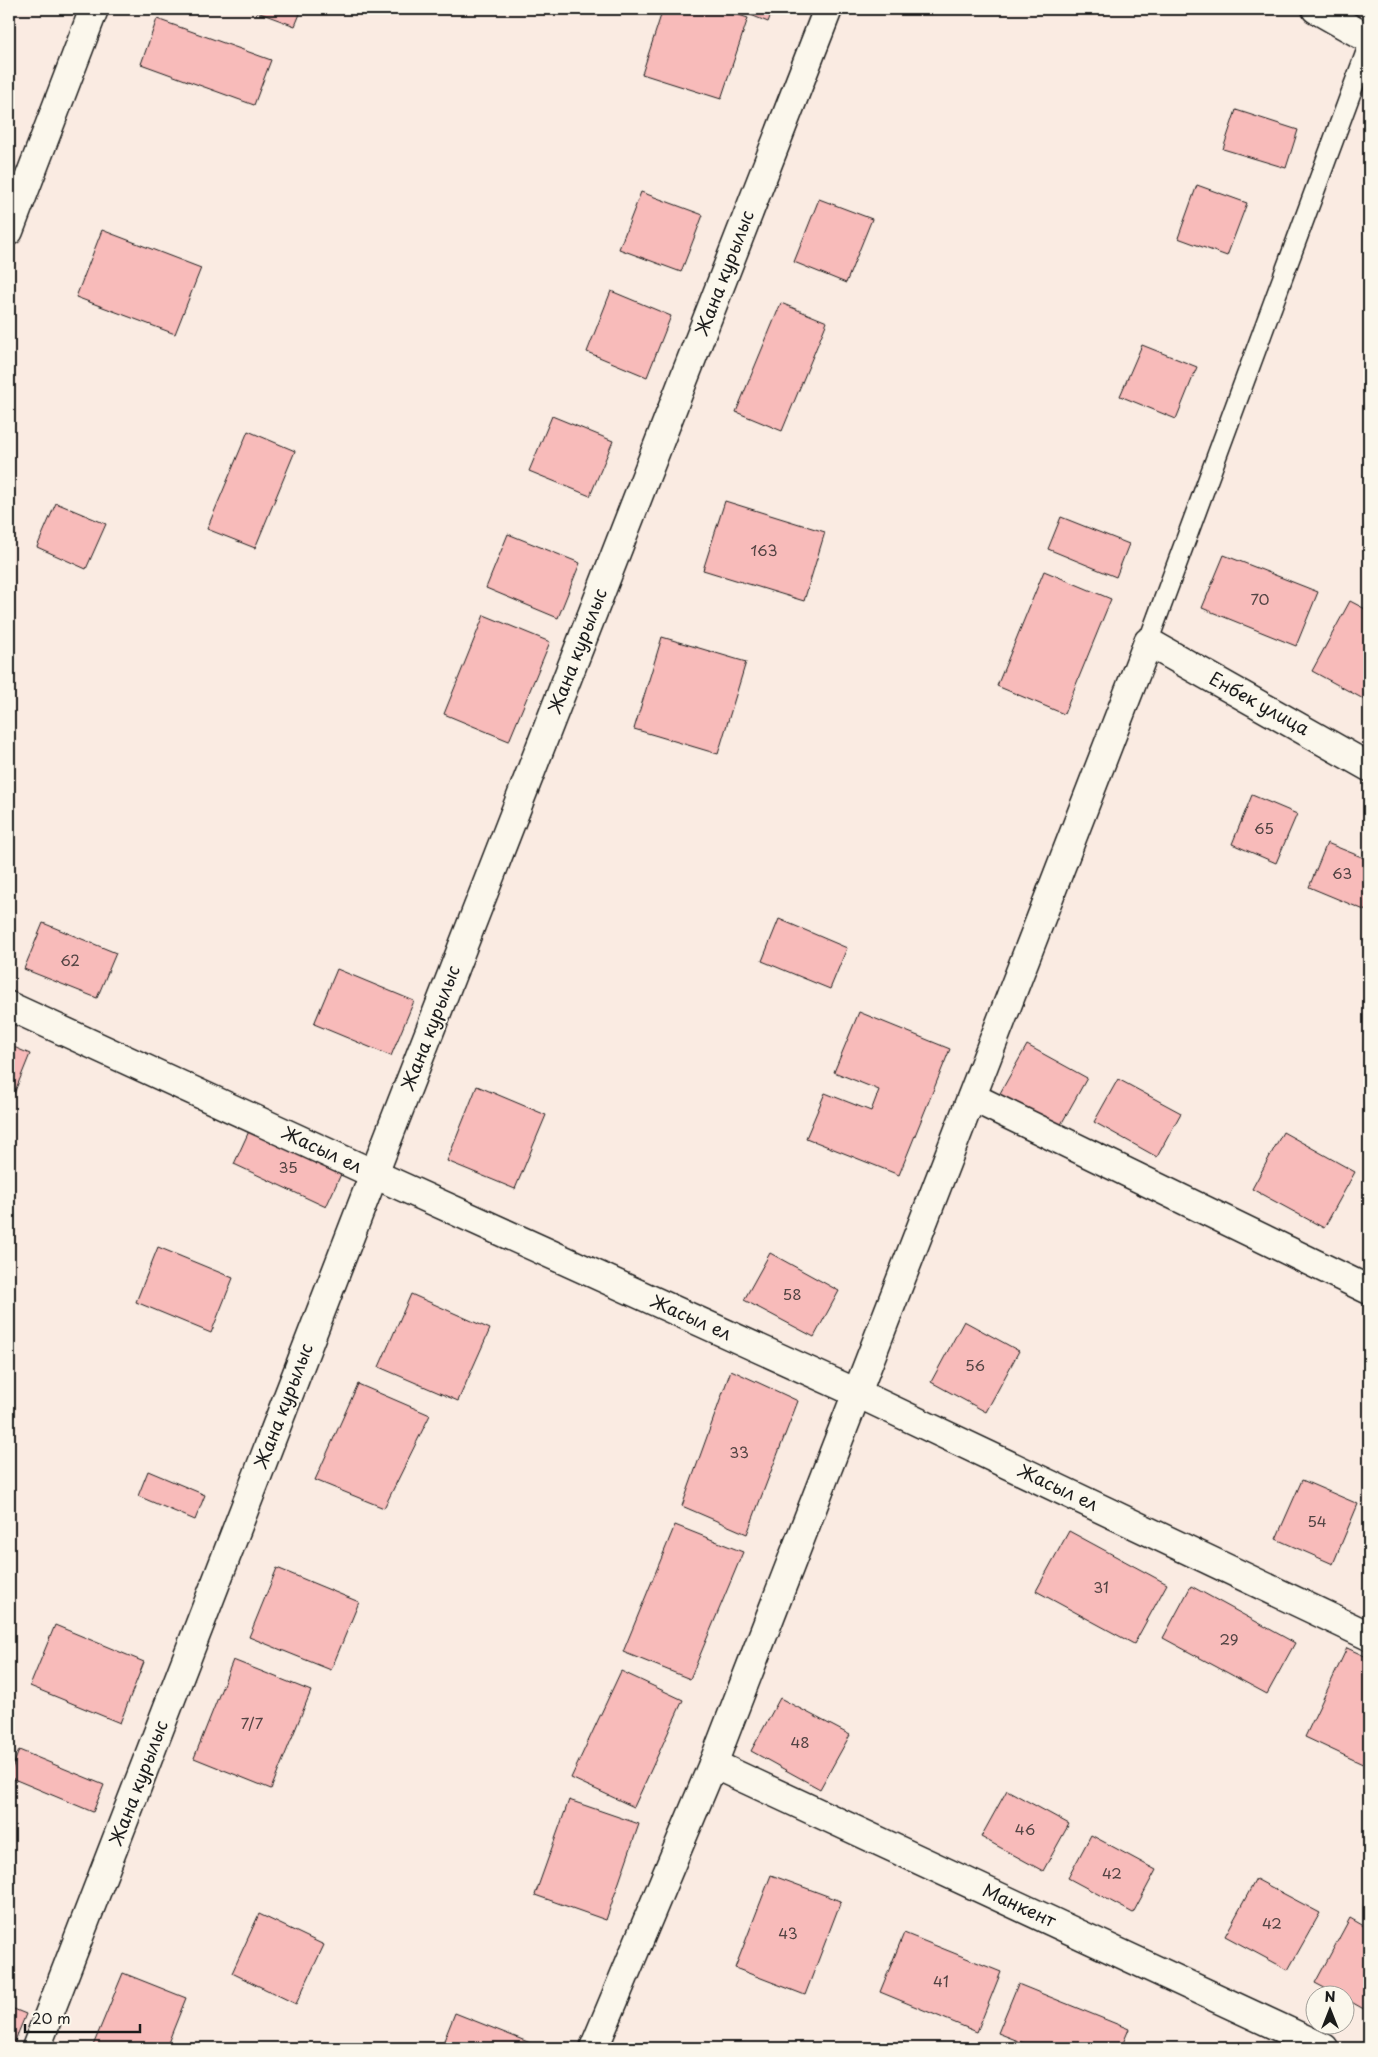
<svg xmlns="http://www.w3.org/2000/svg" width="1378" height="2057" viewBox="0 0 1378 2057" font-family="'Playpen Sans',sans-serif">
	<rect width="100%" height="100%" fill="#faebe2"/>
	<filter id="ink" filterUnits="userSpaceOnUse"><feTurbulence type="fractalNoise" baseFrequency=".02" numOctaves="2"/><feDisplacementMap in="SourceGraphic" scale="10" xChannelSelector="R" yChannelSelector="G"/><feConvolveMatrix kernelMatrix="1 2 1 2 8 2 1 2 1" color-interpolation-filters="sRGB"/></filter>
	<g filter="url(#ink)">
		<g fill="#f8bbba" stroke="#1c1c1c">
			<polygon points="249,9 302,9 295,26"/>
			<polygon points="663,9 720,9 748,18 721,99 642,74"/>
			<polygon points="736,9 773,9 768,22"/>
			<polygon points="157,19 271,60 254,105 141,64"/>
			<polygon points="9,108 14,110 9,126"/>
			<polygon points="1236,110 1298,130 1286,168 1223,149"/>
			<polygon points="1197,185 1247,203 1227,256 1178,238"/>
			<polygon points="641,192 703,215 681,272 619,249"/>
			<polygon points="819,199 872,219 846,283 794,262"/>
			<polygon points="102,230 201,268 175,334 76,297"/>
			<polygon points="611,291 671,316 647,377 587,352"/>
			<polygon points="781,303 827,322 782,431 736,412"/>
			<polygon points="1142,345 1197,367 1176,419 1120,396"/>
			<polygon points="552,416 613,441 590,496 529,471"/>
			<polygon points="248,431 295,451 255,548 207,529"/>
			<polygon points="725,501 825,532 804,601 703,570"/>
			<polygon points="56,503 106,524 86,569 37,547"/>
			<polygon points="1061,517 1129,544 1116,577 1048,549"/>
			<polygon points="508,534 580,563 558,618 486,588"/>
			<polygon points="1224,555 1318,592 1296,646 1202,608"/>
			<polygon points="1044,571 1111,599 1064,714 997,686"/>
			<polygon points="1350,601 1369,611 1369,702 1312,671"/>
			<polygon points="484,615 550,642 509,741 444,714"/>
			<polygon points="662,637 746,662 718,754 634,729"/>
			<polygon points="1252,795 1297,814 1276,863 1232,844"/>
			<polygon points="1327,843 1369,860 1369,912 1309,887"/>
			<polygon points="779,919 847,948 830,989 762,961"/>
			<polygon points="43,923 116,953 97,998 24,969"/>
			<polygon points="337,969 414,1001 391,1056 314,1024"/>
			<polygon points="859,1012 950,1049 899,1175 806,1138 825,1093 871,1111 879,1090 834,1072"/>
			<polygon points="9,1045 30,1054 9,1106"/>
			<polygon points="1027,1045 1087,1078 1059,1128 999,1095"/>
			<polygon points="1118,1079 1181,1113 1157,1157 1094,1122"/>
			<polygon points="477,1086 546,1115 515,1189 447,1161"/>
			<polygon points="250,1129 342,1172 326,1207 234,1164"/>
			<polygon points="1283,1132 1355,1172 1324,1228 1252,1189"/>
			<polygon points="158,1247 233,1278 211,1333 136,1302"/>
			<polygon points="770,1253 839,1291 814,1337 744,1300"/>
			<polygon points="411,1294 490,1329 458,1401 379,1367"/>
			<polygon points="964,1321 1019,1351 986,1412 931,1382"/>
			<polygon points="731,1370 798,1401 747,1534 682,1506"/>
			<polygon points="358,1384 430,1415 384,1508 315,1480"/>
			<polygon points="148,1471 205,1495 195,1520 138,1496"/>
			<polygon points="1302,1480 1358,1504 1333,1564 1276,1539"/>
			<polygon points="675,1525 743,1552 690,1679 623,1652"/>
			<polygon points="1069,1531 1167,1584 1134,1644 1036,1591"/>
			<polygon points="277,1568 359,1602 331,1670 249,1637"/>
			<polygon points="1191,1586 1295,1643 1267,1694 1163,1638"/>
			<polygon points="55,1625 144,1662 120,1723 30,1686"/>
			<polygon points="1347,1648 1369,1658 1369,1767 1305,1737"/>
			<polygon points="233,1660 311,1691 271,1789 194,1758"/>
			<polygon points="621,1671 683,1700 634,1807 571,1778"/>
			<polygon points="780,1698 850,1735 820,1789 751,1751"/>
			<polygon points="19,1750 104,1785 93,1812 9,1777"/>
			<polygon points="1007,1790 1069,1824 1043,1871 981,1837"/>
			<polygon points="569,1800 639,1824 606,1920 535,1895"/>
			<polygon points="1091,1835 1156,1870 1133,1913 1068,1878"/>
			<polygon points="771,1875 841,1901 805,1995 735,1968"/>
			<polygon points="1256,1879 1320,1913 1288,1970 1225,1936"/>
			<polygon points="259,1914 324,1945 296,2004 232,1973"/>
			<polygon points="1350,1918 1369,1929 1369,2012 1346,1999 1346,1994 1336,1994 1315,1983"/>
			<polygon points="904,1933 1001,1972 977,2032 880,1992"/>
			<polygon points="123,1973 186,1998 166,2048 92,2048"/>
			<polygon points="1018,1984 1129,2029 1121,2048 1036,2048 998,2033"/>
			<polygon points="9,2007 26,2014 12,2048 9,2048"/>
			<polygon points="455,2013 543,2048 441,2048"/>
		</g>
		<g fill="none" stroke-linecap="round" stroke-linejoin="round">
			<defs>
				<polyline id="service" points="1148,642 1369,44"/>
				<g id="minor">
					<polyline points="1316,9 1369,39"/>
					<polyline points="9,231 94,9"/>
					<polyline points="9,1006 374,1174 857,1393 1369,1636"/>
					<polyline points="972,1097 1369,1290"/>
					<polyline points="713,1764 1324,2048"/>
					<polyline points="36,2048 374,1174 828,9"/>
					<polyline points="594,2048 713,1764 1148,642 1369,767"/>
				</g>
			</defs>
			<use href="#service" stroke="#1c1c1c" stroke-width="22"/>
			<use href="#minor" stroke="#1c1c1c" stroke-width="31"/>
			<use href="#service" stroke="#fbf7ec" stroke-width="19"/>
			<use href="#minor" stroke="#fbf7ec" stroke-width="28"/>
		</g>
	</g>
	<g text-anchor="middle" stroke-width="4" stroke-linejoin="round" paint-order="stroke">
		<g font-size="15" fill="#534444">
			<text x="764" y="556">163</text>
			<text x="1260" y="605">70</text>
			<text x="1264" y="834">65</text>
			<text x="1342" y="879">63</text>
			<text x="70" y="966">62</text>
			<text x="288" y="1173">35</text>
			<text x="792" y="1300">58</text>
			<text x="975" y="1371">56</text>
			<text x="739" y="1458">33</text>
			<text x="1317" y="1527">54</text>
			<text x="1101" y="1593">31</text>
			<text x="1229" y="1645">29</text>
			<text x="252" y="1729">7/7</text>
			<text x="800" y="1748">48</text>
			<text x="1025" y="1835">46</text>
			<text x="1112" y="1879">42</text>
			<text x="1272" y="1929">42</text>
			<text x="788" y="1939">43</text>
			<text x="941" y="1987">41</text>
		</g>
		<g font-size="18" fill="#1c1c1c" stroke="#fbf7ec">
			<text transform="translate(725 273) rotate(-69)" y="6">Жана курылыс</text>
			<text transform="translate(578 651) rotate(-69)" y="6">Жана курылыс</text>
			<text transform="translate(1259 704) rotate(29)" y="6">Енбек улица</text>
			<text transform="translate(431 1028) rotate(-69)" y="6">Жана курылыс</text>
			<text transform="translate(322 1150) rotate(25)" y="6">Жасыл ел</text>
			<text transform="translate(691 1318) rotate(24)" y="6">Жасыл ел</text>
			<text transform="translate(284 1406) rotate(-69)" y="6">Жана курылыс</text>
			<text transform="translate(1058 1488) rotate(25)" y="6">Жасыл ел</text>
			<text transform="translate(139 1783) rotate(-69)" y="6">Жана курылыс</text>
			<text transform="translate(1019 1906) rotate(25)" y="6">Манкент</text>
		</g>
	</g>
	<rect width="1378" height="2057" fill="none" stroke="#fbf7ec" stroke-width="30"/>
	<rect x="15" y="15" width="1348" height="2027" fill="none" stroke="#1c1c1c" stroke-width="2" filter="url(#ink)"/>
	<g transform="translate(1330 2010)"><circle r="24" fill="#fbf7ec" stroke="#a29f99"/>
	<path d="M0-4L9 19L0 12L-9 19Z" fill="#1c1c1c"/>
	<text y="-8" font-size="14" font-weight="bold" text-anchor="middle" fill="#1c1c1c">N</text>
	</g>
	<path d="M25 2024v8h115v-8" fill="none" stroke="#1c1c1c" stroke-width="2.5"/>
	<text x="32" y="2024" font-size="15" fill="#1c1c1c" stroke="#fbf7ec" stroke-width="4" paint-order="stroke">20 m</text>
</svg>
